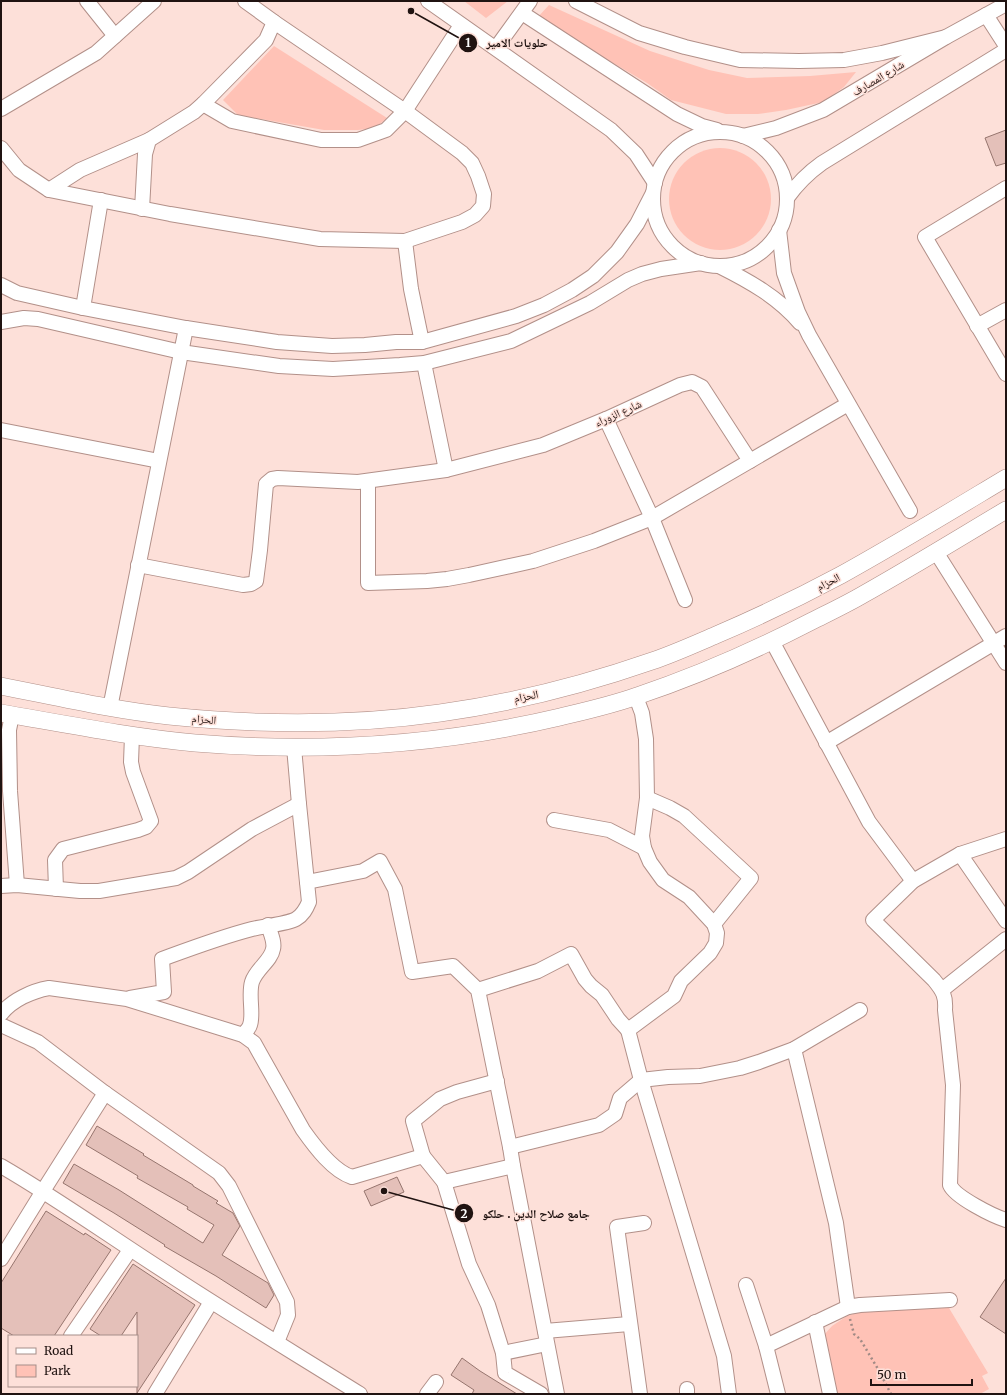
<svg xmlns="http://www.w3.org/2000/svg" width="1007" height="1395" viewBox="0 0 1007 1395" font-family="Merriweather,'Noto Naskh Arabic',serif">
	<rect width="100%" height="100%" fill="#fde0d9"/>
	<g fill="#ffc2b6">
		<polygon points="464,1 508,1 486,18"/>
		<polygon points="549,5 650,51 709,70 747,78 810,76 856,72 844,87 823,102 786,110 758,114 726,114 671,100 647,83 537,18"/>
		<polygon points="274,46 387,118 375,128 358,130 324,130 238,115 223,100"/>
		<circle cx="720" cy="199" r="51"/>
		<polygon points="949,1308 988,1373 982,1376 989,1389 980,1394 835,1394 824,1335 832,1326 847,1316 869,1309"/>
	</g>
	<g fill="#e4c0b9" stroke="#96756e">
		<polygon points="1006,130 1006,163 996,166 985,138"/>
		<polygon points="97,1126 144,1154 143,1155 193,1185 193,1186 218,1201 216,1203 233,1213 240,1226 222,1255 268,1283 274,1295 266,1308 216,1276 164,1246 165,1245 114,1213 63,1183 74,1164 119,1190 201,1242 203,1243 214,1225 187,1209 188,1207 137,1178 138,1176 86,1145"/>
		<polygon points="397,1177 404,1192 371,1206 364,1191"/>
		<polygon points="46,1211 84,1235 85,1233 111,1250 54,1336 14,1336 1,1328 1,1283"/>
		<polygon points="133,1264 195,1305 137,1393 137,1312 121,1336 101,1336 90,1329"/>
		<polygon points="1006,1278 1006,1334 980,1317"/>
		<polygon points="462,1358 480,1371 517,1394 472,1394 474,1390 451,1375"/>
	</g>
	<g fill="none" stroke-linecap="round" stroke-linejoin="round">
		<defs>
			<g id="minor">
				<polyline points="87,1 115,36"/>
				<polyline points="428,1 611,130 636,154 655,183"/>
				<polyline points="576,1 639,33 685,47 740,60 799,61 844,60 882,53 946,37"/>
				<polyline points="522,13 677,114 702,126 717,130"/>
				<polyline points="986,15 1006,46"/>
				<polyline points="496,48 530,1"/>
				<polyline points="203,104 232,121 321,140 358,140 386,130 405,111 461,25"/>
				<polyline points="1,109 96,53 154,1"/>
				<circle cx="720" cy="199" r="67"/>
				<polyline points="743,136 776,128 823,110 946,37 1006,4"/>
				<polyline points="1,148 19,170 49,190 170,214 320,239 405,241 462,222 475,215 483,206 484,194 478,176 472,163 462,153 405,111 274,22"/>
				<polyline points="1006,188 925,237 1006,374"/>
				<polyline points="49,190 80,170 149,140"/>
				<path d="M787,198C797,184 808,173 822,163L1006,50"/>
				<polyline points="142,209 145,154 149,140 194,112 203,104 266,40 274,22 245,1"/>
				<polyline points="779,230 784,273 798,312 809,335 910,511"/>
				<polyline points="405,241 411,289 422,342"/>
				<path d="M719,266C749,281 778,297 800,323"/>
				<polyline points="1,285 17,293 83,308 186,328 277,342 332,346 365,345 396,342 422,342 516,316 544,305 572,290 593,276 617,252 637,224 653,193"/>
				<polyline points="83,308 101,200"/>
				<polyline points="1,322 24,318 38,319 181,352 279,366 333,369 400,365 424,363 511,341 590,303 628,280 642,274 661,269 701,263"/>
				<polyline points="977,326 1006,310"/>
				<polyline points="424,363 446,470"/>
				<polyline points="606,419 652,518 685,600"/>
				<polyline points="1,430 159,461"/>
				<polyline points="368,481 368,583 427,581 447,579 469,575 533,561 594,541 652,518 848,404"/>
				<polyline points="936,552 1006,663"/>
				<polyline points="138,565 243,585 251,584 256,581 260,550 266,484 272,479 278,478 358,482 446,470 543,445 606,419 680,385 692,382 702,387 750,461"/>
				<polyline points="772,641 869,822 913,881"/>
				<polyline points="636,697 642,713 646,739 647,798 642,836 644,848 650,862 663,880 689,897 714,924 717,933 716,943 710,953 681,981 674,996 628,1030 641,1080 724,1356 729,1394"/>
				<polyline points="110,708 186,328"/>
				<polyline points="12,715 9,730 10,791 17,885"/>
				<polyline points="826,743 1006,636"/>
				<polyline points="647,798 670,808 684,816 751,878 714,924"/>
				<polyline points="554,820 609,830 644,848"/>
				<path d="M1006,839L960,854L913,881L873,920L934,980C943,991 946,996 945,1010L953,1085L950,1185C955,1197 993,1216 1006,1220"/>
				<polyline points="960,854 1006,921"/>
				<polyline points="307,882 363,871 380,861 395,889 412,972 453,966 478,990 510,1147 513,1166 557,1394"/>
				<polyline points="1,886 17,885 80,891 99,891 176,878 188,872 252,829 299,804"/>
				<polyline points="56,889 55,860 63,849 138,830 146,827 151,821 133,772 131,762 132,736"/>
				<polyline points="478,990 538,971 571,954 585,979 591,986 602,995 618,1019 628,1030"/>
				<polyline points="942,990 1006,939"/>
				<path d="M130,998L164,992L162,959C192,948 221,937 252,929C264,926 287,924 296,919C303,915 306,909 309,902L299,804L294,747"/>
				<path d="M1,1014C12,1000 32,991 49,988L127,999L243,1035L254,1043L259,1052L303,1130C315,1147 333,1171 352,1177L423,1156L444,1182L513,1166"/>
				<polyline points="1,1025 38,1042 105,1093 219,1173 229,1186 287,1302 288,1315 277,1342"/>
				<path d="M243,1035C245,1032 249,1029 250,1025C254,1014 248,995 252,982C256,969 271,961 273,949C275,942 270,932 268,925"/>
				<polyline points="794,1049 836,1223 848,1307"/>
				<polyline points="510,1147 599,1125 615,1114 620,1098 641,1080 668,1077 700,1076 740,1068 759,1062 794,1049 860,1010"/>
				<polyline points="423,1156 413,1121 440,1099 457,1092 497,1081"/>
				<path d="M1,1166C58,1199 112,1238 167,1273C231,1315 296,1354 360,1394"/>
				<polyline points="444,1182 469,1264 488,1305 503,1353 505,1373 541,1394"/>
				<polyline points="1,1259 43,1191 105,1093"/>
				<polyline points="746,1285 766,1346 778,1394"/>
				<polyline points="815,1322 830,1394"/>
				<polyline points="545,1331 629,1324"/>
				<polyline points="71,1336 130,1250"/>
				<polyline points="766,1346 848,1307 860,1305 950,1300"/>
				<polyline points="503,1353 547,1344"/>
				<polyline points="687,1389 687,1394"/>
				<polyline points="155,1394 211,1302"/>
				<polyline points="427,1394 436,1382"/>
				<polyline points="640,1394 617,1227 644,1223"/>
			</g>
			<g id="major">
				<path d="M1,686C57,697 112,710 169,716C258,725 350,726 440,713C511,703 583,685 652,661C673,654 695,644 716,635C758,617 800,597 841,575C897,544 951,511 1006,478"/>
				<path d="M1,713C65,724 130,737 195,743C317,753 441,745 560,717C585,711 612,705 637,696C697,676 756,650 812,621C830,612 847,604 864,594C912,567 959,538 1006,510"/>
			</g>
		</defs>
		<use href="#minor" stroke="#b29089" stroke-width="16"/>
		<use href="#major" stroke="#b29089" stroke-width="18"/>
		<polyline stroke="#a18a85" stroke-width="2.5" stroke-dasharray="2 3" stroke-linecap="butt" points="850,1319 854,1334 860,1339 878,1369 891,1394"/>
		<use href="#minor" stroke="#fff" stroke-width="14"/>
		<use href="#major" stroke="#fff" stroke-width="17"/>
	</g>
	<g text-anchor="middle" stroke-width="3" stroke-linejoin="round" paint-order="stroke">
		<g font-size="11" fill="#201311" stroke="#fde0d9">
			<text transform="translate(878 78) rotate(-31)" y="4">شارع المصارف</text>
			<text transform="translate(618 413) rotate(-24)" y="4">شارع الزوراء</text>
			<text transform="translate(828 582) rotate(-28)" y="4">الحزام</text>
			<text transform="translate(526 696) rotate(-11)" y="4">الحزام</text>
			<text transform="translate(204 719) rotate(5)" y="4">الحزام</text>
		</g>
	</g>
	<path fill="none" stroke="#201311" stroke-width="1.5" d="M411 11L468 43M384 1191L464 1213"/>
	<g fill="#201311" stroke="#fde0d9" stroke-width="1.5">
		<circle cx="411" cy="11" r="4"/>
		<circle cx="384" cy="1191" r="4"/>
		<circle cx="468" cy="43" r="10"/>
		<circle cx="464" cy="1213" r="10"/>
	</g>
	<g font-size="12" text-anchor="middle" font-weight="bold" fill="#fff">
		<text x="468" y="47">1</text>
		<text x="464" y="1218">2</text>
	</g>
	<g font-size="12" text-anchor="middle" font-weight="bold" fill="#201311" stroke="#fde0d9" stroke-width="3" stroke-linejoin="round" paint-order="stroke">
		<text x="517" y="47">حلويات الامير</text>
		<text x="536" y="1218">جامع صلاح الدين . حلكو</text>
	</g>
	<rect width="1007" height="1395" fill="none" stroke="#201311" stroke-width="4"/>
	<rect x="8" y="1335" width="130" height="52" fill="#fde0d9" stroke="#a58e89"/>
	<rect x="16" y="1348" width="20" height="6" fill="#ffffff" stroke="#a58e89"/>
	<text x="44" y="1355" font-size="12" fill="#201311">Road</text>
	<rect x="16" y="1365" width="20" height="12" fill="#ffc2b6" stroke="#a58e89"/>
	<text x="44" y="1375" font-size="12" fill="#201311">Park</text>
	<path d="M871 1379v6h101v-6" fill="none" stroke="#201311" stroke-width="2"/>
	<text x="877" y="1379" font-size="12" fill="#201311" stroke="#fde0d9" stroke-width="3" paint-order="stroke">50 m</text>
</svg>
